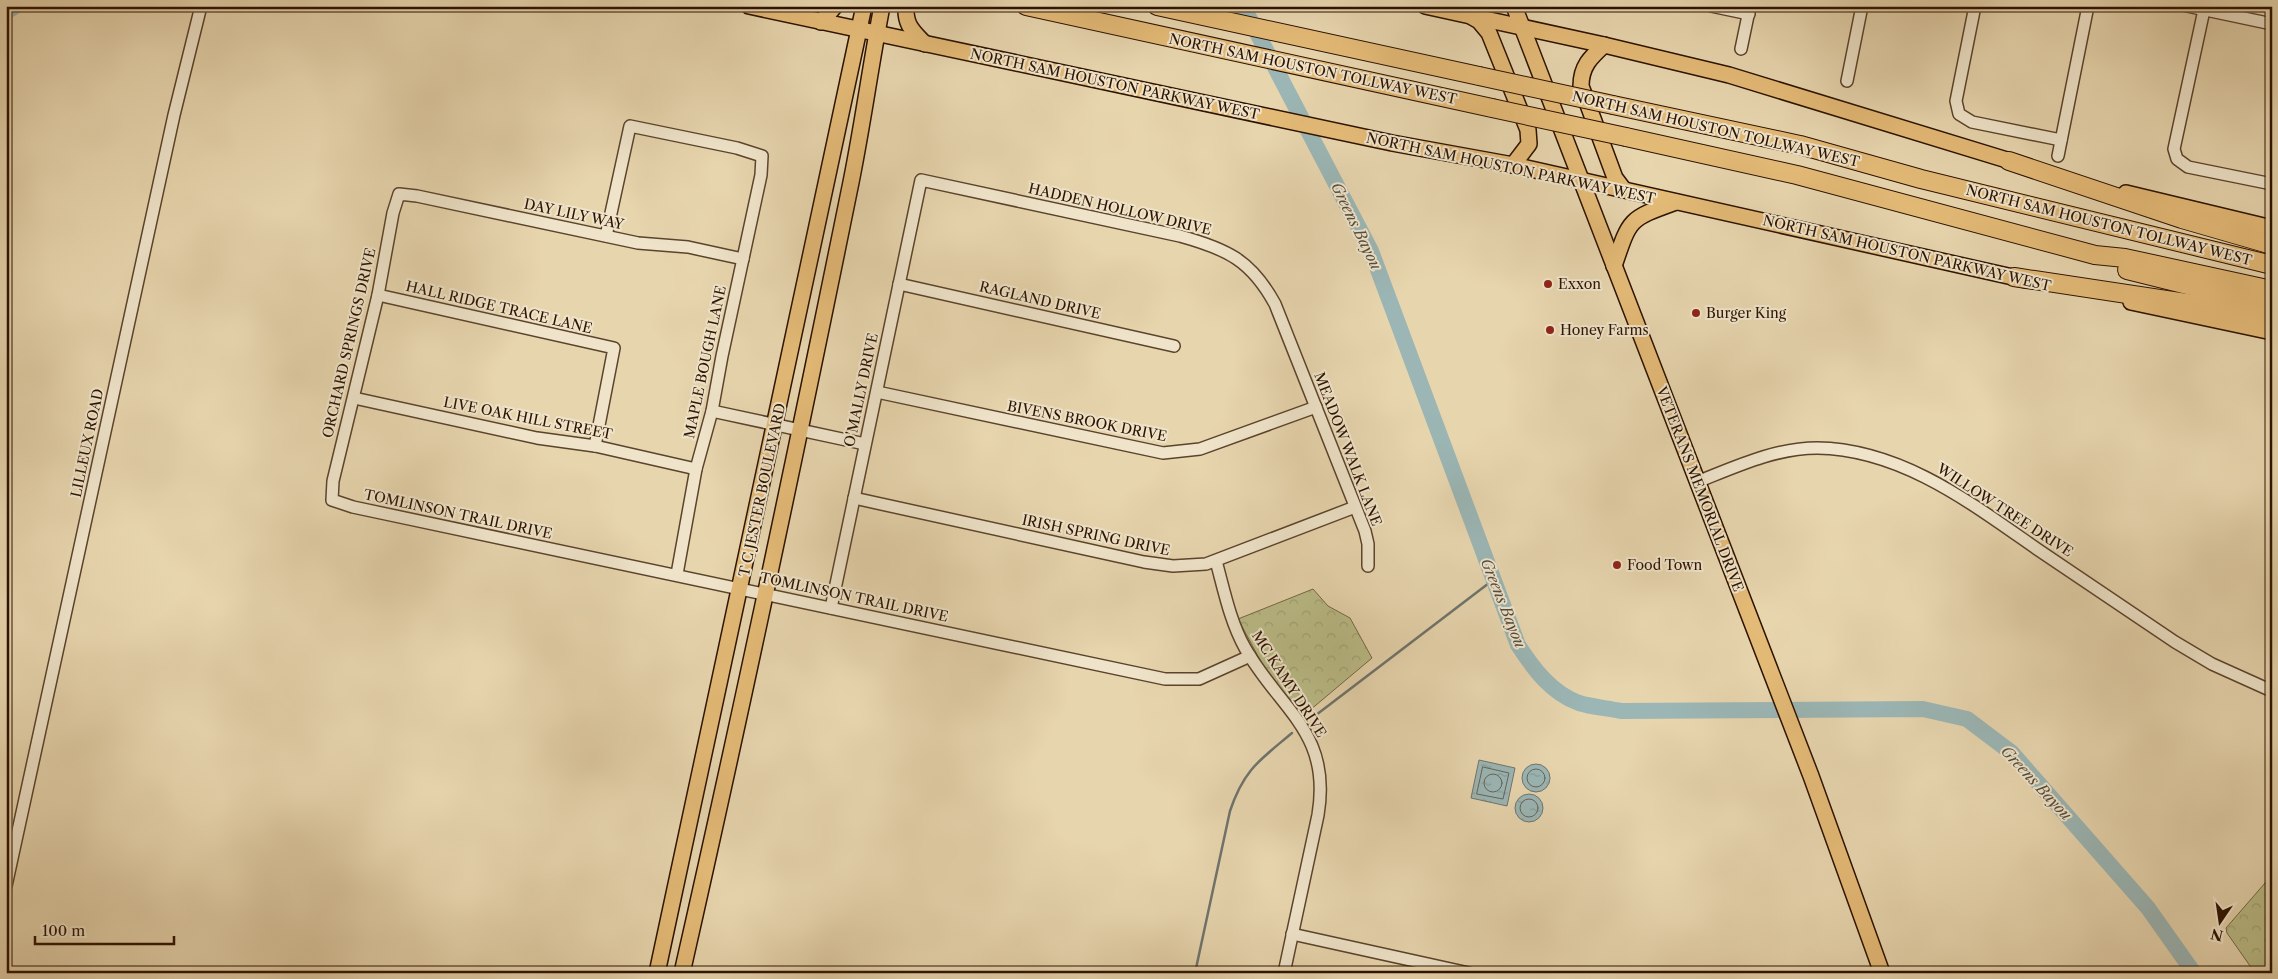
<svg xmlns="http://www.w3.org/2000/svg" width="2278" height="979" viewBox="0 0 2278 979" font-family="'Libre Caslon Text',serif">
	<defs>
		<pattern id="park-crowns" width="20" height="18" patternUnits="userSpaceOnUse" patternTransform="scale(1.25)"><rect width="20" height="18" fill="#babc87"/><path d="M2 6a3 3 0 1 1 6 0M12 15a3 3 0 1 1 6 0" fill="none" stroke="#a0a173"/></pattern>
		<pattern id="water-ripples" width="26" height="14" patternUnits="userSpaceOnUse" patternTransform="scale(1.25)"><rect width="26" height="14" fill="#9bb6b5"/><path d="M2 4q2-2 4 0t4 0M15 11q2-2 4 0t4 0" fill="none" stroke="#869b9a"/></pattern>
	</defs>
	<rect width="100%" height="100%" fill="#e7d5ae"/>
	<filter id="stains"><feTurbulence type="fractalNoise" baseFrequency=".004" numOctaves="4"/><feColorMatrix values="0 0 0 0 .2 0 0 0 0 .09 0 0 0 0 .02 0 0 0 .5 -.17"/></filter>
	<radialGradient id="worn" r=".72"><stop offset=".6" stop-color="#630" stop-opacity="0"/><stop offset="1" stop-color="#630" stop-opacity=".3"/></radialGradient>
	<g fill="url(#park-crowns)" stroke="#736744">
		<polygon points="1313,589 1328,606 1350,618 1372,658 1303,716 1267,673 1238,619"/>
		<polygon points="2272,875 2272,973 2255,973 2227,933 2226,928"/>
	</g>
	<g fill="url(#water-ripples)" stroke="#6f746d">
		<polygon points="1479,760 1515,768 1507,806 1471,798"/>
		<circle cx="1536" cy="778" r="14"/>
		<circle cx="1529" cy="808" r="14"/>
	</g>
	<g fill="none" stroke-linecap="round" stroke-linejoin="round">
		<g stroke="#64645a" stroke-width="1">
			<polygon points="1483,767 1509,773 1503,799 1477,794"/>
			<circle cx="1536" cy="778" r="9"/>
			<circle cx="1493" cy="783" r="9"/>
			<circle cx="1529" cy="808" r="9"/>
		</g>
		<g stroke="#6f746d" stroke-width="2.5">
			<polyline points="1316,715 1493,580"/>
			<path d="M1195,973L1230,811C1244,769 1260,760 1292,733"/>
		</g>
		<g stroke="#9bb6b5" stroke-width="16">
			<path d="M1243,6L1371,251L1518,645C1533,668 1551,693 1579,703C1592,707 1607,708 1621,711L1923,709L1967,719L2012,753L2148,908L2194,973"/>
			<polyline points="6,12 16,6"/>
		</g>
		<defs>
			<g id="minor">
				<polyline points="1711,6 1749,14"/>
				<polyline points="1975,6 1956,101 1959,114 1972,122 2061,140"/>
				<polyline points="2187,6 2272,24"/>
				<polyline points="2204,10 2174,149 2177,159 2188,167 2272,184"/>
				<polyline points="1741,49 1750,6"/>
				<polyline points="1847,81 1862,6"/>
				<polyline points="2058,156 2088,6"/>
				<polyline points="606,236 630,126 737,148 762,156 761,175 722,356 712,411 696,469 677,574"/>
				<polyline points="743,259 688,247 638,243 417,196 399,194 393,213 378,295 333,481 332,500 353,507 1165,679 1199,679 1250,656"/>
				<polyline points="899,284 1174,346"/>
				<polyline points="378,295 614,348 595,446"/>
				<polyline points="877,392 1163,453 1200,449 1316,407"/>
				<polyline points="354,398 537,438 595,446 696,469"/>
				<polyline points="712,411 865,444"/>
				<path d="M1697,482C1735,467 1775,448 1817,448C1901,449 1971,503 2037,549C2083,580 2129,611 2175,642L2212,664L2272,691"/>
				<polyline points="854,498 1144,562 1173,566 1206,564 1355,507"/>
				<path d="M1216,561C1224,590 1230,621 1245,648C1280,710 1332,732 1318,815L1284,973"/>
				<path d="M831,608L921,180L1180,236C1227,249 1251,260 1275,304L1365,531L1368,544V566"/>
				<polyline points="6,886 174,115 201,6"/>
				<polyline points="1292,934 1469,973"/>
			</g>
			<g id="major">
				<polyline points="749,6 1392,143 1513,165 2026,280"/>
				<path d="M906,6C905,26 913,31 925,44"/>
				<polyline points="1425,6 1604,45 1729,75 2020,164"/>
				<polyline points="1514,6 1811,776 1882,973"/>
				<polyline points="1472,17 1479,21 1489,33 1528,130 1529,144 1513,165"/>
				<polyline points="821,22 835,6"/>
				<path d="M1604,45C1591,57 1581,66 1581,86L1615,178L1624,190"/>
				<polyline points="2126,193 2272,228"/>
				<path d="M1614,266C1630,218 1629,219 1676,202"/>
				<polyline points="2131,302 2272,332"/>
				<polyline points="657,973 864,6"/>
				<path d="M682,973C741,713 796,453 849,192C862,130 870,68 882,6"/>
			</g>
			<g id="highway">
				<polyline points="1026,6 1492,108"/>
				<polyline points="1157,6 1479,76"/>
				<polyline points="1613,105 1800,145 1921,179 2272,265"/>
				<polyline points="1626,137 1797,175 2095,255 2125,258 2272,290"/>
				<polyline points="2009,161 2182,219 2272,245"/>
				<polyline points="2127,270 2264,304"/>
				<polyline points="2014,277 2272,316"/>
			</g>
		</defs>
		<use href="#minor" stroke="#5b432c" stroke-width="14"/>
		<use href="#major" stroke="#2c1200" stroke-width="18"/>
		<use href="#highway" stroke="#2c1200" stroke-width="20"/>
		<use href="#minor" stroke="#efe4ca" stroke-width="11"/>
		<use href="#major" stroke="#e4ba77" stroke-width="15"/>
		<use href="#highway" stroke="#e4ba77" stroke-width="18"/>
		<defs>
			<g id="highway-bridge">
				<polyline points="1479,76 1613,105"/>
				<polyline points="1492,108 1626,137"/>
			</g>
		</defs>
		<use href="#highway-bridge" stroke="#2c1200" stroke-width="20" stroke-linecap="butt"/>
		<use href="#highway-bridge" stroke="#e4ba77" stroke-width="18"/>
	</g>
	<g fill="#8f2418" stroke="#efe4ca" stroke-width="2">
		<circle cx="1548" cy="284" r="5"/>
		<circle cx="1696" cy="313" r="5"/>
		<circle cx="1550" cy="330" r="5"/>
		<circle cx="1617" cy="565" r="5"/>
	</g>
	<g text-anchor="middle" stroke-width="4" stroke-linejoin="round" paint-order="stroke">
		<g font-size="14" fill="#2c1200" stroke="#efe4ca">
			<text transform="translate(1313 69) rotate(12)" y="5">NORTH SAM HOUSTON TOLLWAY WEST</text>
			<text transform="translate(1115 84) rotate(12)" y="5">NORTH SAM HOUSTON PARKWAY WEST</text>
			<text transform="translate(1716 129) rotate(13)" y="5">NORTH SAM HOUSTON TOLLWAY WEST</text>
			<text transform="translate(1511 168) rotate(12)" y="5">NORTH SAM HOUSTON PARKWAY WEST</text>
			<text transform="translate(1120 209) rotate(13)" y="5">HADDEN HOLLOW DRIVE</text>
			<text transform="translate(574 214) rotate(12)" y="5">DAY LILY WAY</text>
			<text transform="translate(2109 225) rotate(14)" y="5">NORTH SAM HOUSTON TOLLWAY WEST</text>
			<text transform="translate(1907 253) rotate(13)" y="5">NORTH SAM HOUSTON PARKWAY WEST</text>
			<text transform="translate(1040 300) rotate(13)" y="5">RAGLAND DRIVE</text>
			<text transform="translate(499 307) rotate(13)" y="5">HALL RIDGE TRACE LANE</text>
			<text transform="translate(349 343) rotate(-77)" y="5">ORCHARD SPRINGS DRIVE</text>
			<text transform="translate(705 362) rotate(-78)" y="5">MAPLE BOUGH LANE</text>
			<text transform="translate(861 390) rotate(-78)" y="5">O'MALLY DRIVE</text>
			<text transform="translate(528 418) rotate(11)" y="5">LIVE OAK HILL STREET</text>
			<text transform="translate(1087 421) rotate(11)" y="5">BIVENS BROOK DRIVE</text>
			<text transform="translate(87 443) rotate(-78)" y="5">LILLEUX ROAD</text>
			<text transform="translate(1348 449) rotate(69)" y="5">MEADOW WALK LANE</text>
			<text transform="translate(1700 489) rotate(69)" y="5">VETERANS MEMORIAL DRIVE</text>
			<text transform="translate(762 490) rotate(-78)" y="5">T C JESTER BOULEVARD</text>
			<text transform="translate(2005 510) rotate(33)" y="5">WILLOW TREE DRIVE</text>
			<text transform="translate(458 514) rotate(12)" y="5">TOMLINSON TRAIL DRIVE</text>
			<text transform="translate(1096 535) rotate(12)" y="5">IRISH SPRING DRIVE</text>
			<text transform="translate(854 597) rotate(12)" y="5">TOMLINSON TRAIL DRIVE</text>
			<text transform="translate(1289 684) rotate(57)" y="5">MC KAMY DRIVE</text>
		</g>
		<g font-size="14" fill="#2c1200" stroke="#efe4ca" text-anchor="start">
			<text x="1558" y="289">Exxon</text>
			<text x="1706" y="318">Burger King</text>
			<text x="1560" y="335">Honey Farms</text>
			<text x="1627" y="570">Food Town</text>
		</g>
		<g font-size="15" font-style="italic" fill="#534b3f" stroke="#efe4ca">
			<text transform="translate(1356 226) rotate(64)" y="5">Greens Bayou</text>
			<text transform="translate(1503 603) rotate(68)" y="5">Greens Bayou</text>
			<text transform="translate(2036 783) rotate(47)" y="5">Greens Bayou</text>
		</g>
	</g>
	<rect width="2278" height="979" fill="none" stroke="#e7d5ae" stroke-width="25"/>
	<rect x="8" y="8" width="2263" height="964" fill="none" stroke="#2c1200" stroke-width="2.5"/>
	<rect x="12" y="12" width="2253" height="954" fill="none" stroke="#2c1200"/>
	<g transform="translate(2220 922) rotate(193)" stroke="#efe4ca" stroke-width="4" paint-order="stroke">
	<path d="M0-4L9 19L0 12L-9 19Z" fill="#2c1200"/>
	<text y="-8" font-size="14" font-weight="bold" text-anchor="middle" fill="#2c1200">N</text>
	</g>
	<path d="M35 936v8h139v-8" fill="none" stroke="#2c1200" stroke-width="2.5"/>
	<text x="42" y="936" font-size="15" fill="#2c1200" stroke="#efe4ca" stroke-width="4" paint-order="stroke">100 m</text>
	<rect width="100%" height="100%" filter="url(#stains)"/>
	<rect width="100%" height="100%" fill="url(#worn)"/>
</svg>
